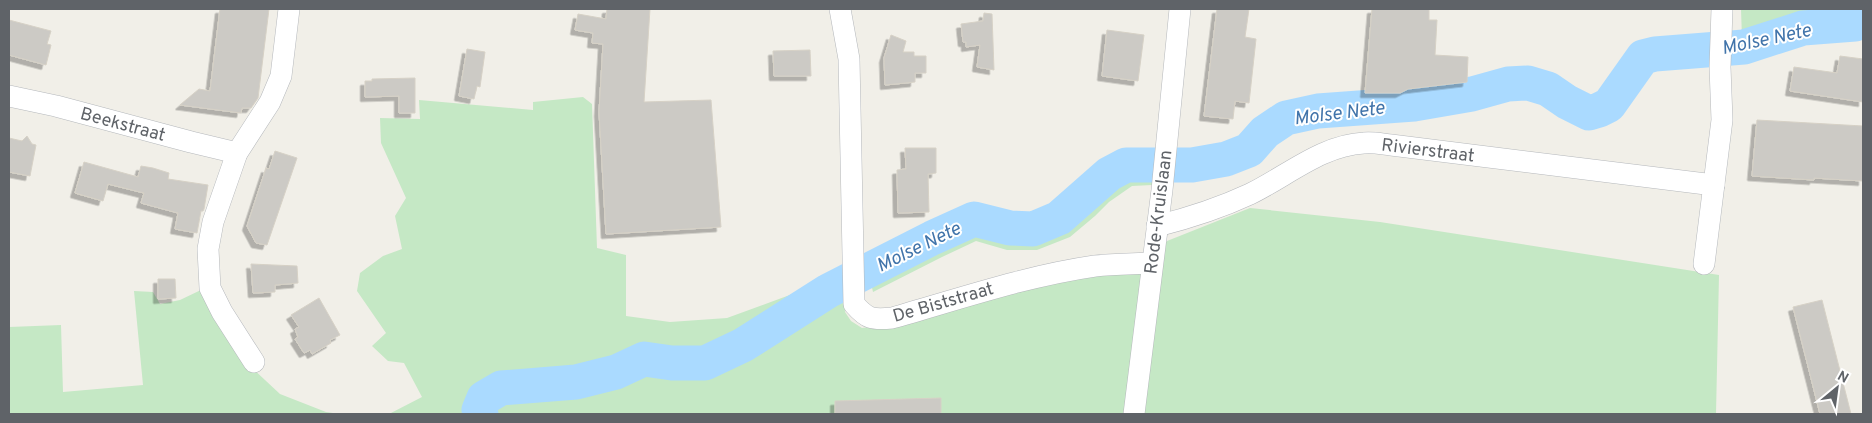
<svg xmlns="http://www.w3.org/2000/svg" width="1872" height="423" viewBox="0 0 1872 423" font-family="Overpass,sans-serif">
	<defs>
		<filter id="shadow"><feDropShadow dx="-4.5" dy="4.5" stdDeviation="0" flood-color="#0004"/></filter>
	</defs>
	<rect width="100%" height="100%" fill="#f1efe8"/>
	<g fill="#c5e8c5">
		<polygon points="1741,9 1863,9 1863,14 1855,19 1808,23 1780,29 1742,39"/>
		<polygon points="583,97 592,104 597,248 626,255 626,316 670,322 727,318 806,289 844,291 845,312 851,321 862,328 898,323 1075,276 1139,270 1167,241 1250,208 1380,222 1719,275 1716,414 389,414 422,397 404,363 388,361 372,346 386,333 357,291 360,273 383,256 402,249 395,216 406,198 381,143 380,118 420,119 419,100 533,110 533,102"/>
		<polygon points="1143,164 1154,164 1152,185 1132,186 1109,202 1095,216 1070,237 1037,250 1007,250 976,241 942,257 873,292 868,270 932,238 974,219 1010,228 1033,229 1059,218 1109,174 1126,165"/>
		<polygon points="203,289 251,367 280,394 326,412 340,414 9,414 9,327 61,325 63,392 143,385 134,291 153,292 160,304 180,300"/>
	</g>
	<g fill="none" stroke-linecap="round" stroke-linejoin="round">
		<polyline stroke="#aadaff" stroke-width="35" points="481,414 479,410 484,398 501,388 576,382 616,372 644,359 672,363 705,363 743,345 828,291 932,238 974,219 1010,228 1033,229 1059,218 1109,174 1126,165 1192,165 1226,159 1249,150 1265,132 1286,118 1318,111 1414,104 1472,94 1508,84 1528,83 1548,89 1567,102 1589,113 1599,110 1609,105 1643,57 1655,54 1744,47 1803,28 1855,24 1863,20"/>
	</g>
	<g fill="#cccac5" stroke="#d6d1c6" filter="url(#shadow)">
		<polygon points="220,9 269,9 258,98 251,108 242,108 241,113 180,105 199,89 210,91"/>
		<polygon points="607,9 650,9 644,102 711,100 721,227 606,234 599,112 603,44 592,43 593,33 575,30 578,14 606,19"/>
		<polygon points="1217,9 1249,9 1245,37 1256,39 1249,103 1235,101 1233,119 1204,116"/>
		<polygon points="1372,9 1429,9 1429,20 1437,20 1435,55 1468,57 1467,82 1408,89 1400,93 1365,93"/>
		<polygon points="984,13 992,14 994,70 977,67 980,45 966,47 966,42 963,42 961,24 983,21"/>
		<polygon points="9,20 51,31 47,44 51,45 46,65 9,55"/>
		<polygon points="1107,30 1144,35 1138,81 1102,76"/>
		<polygon points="891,35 906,41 903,52 914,52 914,56 926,56 926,73 915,73 915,82 885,85 884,58"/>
		<polygon points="467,49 485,52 480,87 477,86 474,99 459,96"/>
		<polygon points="810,50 811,76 774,76 773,51"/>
		<polygon points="1840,56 1863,59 1863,102 1790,91 1794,67 1837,73"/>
		<polygon points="415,78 415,113 399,113 399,96 365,97 365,81 372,81 372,79"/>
		<polygon points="1757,120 1863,126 1863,181 1814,178 1814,180 1752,176"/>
		<polygon points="27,136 32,144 36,145 30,176 9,172 9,138 22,141"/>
		<polygon points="905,148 936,148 936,173 928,174 929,212 898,213 897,170 906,169"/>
		<polygon points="275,151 297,158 267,245 256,243 247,226 266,168 269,169"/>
		<polygon points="84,162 138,177 141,166 153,168 169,173 168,179 208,185 204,209 203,211 201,211 197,233 175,229 178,213 141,203 144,193 108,184 103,201 75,193"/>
		<polygon points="251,264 297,266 298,283 275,285 275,292 253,293"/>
		<polygon points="158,279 175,279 176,298 158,299"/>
		<polygon points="319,298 340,335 330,340 331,343 312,354 310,350 304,353 295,339 298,337 295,329 299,327 291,315"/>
		<polygon points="1822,300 1851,414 1820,414 1793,307"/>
		<polygon points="941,398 941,414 835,414 835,401"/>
	</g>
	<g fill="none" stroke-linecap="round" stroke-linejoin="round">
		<defs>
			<g id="minor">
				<path d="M840,9L849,59L854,304C867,319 872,320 892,318C959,299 1026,276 1095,266C1114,264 1133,264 1152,263"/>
				<polyline points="9,96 56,106 191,142 237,153"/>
				<path d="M1157,226C1189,218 1220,208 1250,194C1287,176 1322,145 1364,143C1373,142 1382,144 1391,145L1714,185"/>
				<polyline points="1704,264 1722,120 1720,67 1722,9"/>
				<polyline points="254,362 222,312 210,288 208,249 213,222 237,153 270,102 281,76 289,9"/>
				<polyline points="1134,414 1162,190 1180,9"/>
			</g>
		</defs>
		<use href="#minor" stroke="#b5b8bc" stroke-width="22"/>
		<use href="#minor" stroke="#fff" stroke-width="21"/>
	</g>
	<g text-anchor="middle" stroke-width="4" stroke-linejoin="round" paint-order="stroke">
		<g font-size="18" fill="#5f6368" stroke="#fff">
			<text transform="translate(123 124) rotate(15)" y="6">Beekstraat</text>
			<text transform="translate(1428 150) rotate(7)" y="6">Rivierstraat</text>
			<text transform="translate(1158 212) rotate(-83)" y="6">Rode-Kruislaan</text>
			<text transform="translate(943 302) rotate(-16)" y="6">De Biststraat</text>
		</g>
		<g font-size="19" font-style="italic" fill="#4174aa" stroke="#fff">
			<text transform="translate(1766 38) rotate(-12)" y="7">Molse Nete</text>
			<text transform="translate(1339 112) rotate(-7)" y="7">Molse Nete</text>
			<text transform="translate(918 246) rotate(-26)" y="7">Molse Nete</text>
		</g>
	</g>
	<rect width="1872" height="423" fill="none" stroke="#5f6368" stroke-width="20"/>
	<g transform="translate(1837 388) rotate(29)" stroke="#ffffff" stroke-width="4" paint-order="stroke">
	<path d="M0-4L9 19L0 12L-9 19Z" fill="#5f6368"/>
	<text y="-8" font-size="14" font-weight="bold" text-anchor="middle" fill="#5f6368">N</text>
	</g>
</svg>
